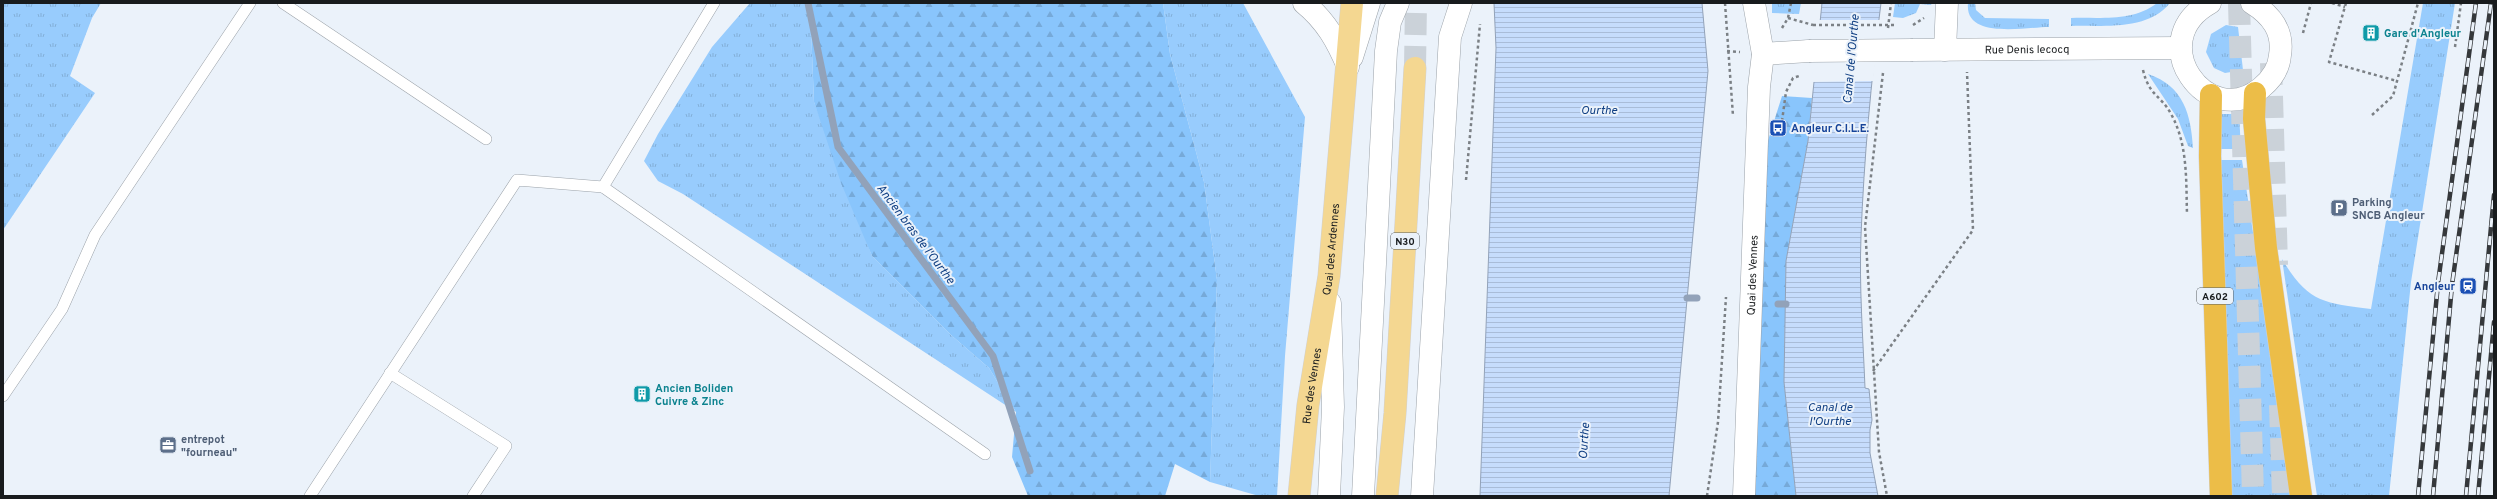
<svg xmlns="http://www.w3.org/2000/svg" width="2497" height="499" viewBox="0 0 2497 499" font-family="Overpass,sans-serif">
	<defs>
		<pattern id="grass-tufts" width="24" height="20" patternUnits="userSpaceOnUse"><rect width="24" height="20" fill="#98ccfd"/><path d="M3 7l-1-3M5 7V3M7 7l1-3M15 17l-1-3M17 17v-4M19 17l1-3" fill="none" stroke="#82afd8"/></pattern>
		<pattern id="forest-firs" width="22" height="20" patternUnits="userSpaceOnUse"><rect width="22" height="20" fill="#89c5fc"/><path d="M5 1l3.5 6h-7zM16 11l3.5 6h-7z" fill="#76a9d8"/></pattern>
		<pattern id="water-rules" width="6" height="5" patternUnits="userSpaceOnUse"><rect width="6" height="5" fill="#c6dcfc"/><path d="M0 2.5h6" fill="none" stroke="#a9bcd8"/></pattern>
	</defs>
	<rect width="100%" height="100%" fill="#ebf2fa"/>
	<g fill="url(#grass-tufts)">
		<polygon points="3,3 101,3 92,18 70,76 95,93 3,230"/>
		<polygon points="750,3 810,3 814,102 872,256 951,335 989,368 1016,412 683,194 658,181 644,161 658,134 712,47"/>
		<polygon points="1163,3 1243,3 1305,117 1285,356 1277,496 1259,496 1210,482 1217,280 1204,182 1170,54"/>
		<polygon points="1772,3 1801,3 1799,14 1772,13"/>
		<polygon points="1895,3 1932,3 1931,5 1920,4 1916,13 1903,18 1893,17"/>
		<path d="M1968,3H1975L1976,10L1985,18L2049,19V27C2026,27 1964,40 1968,3Z"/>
		<path d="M2157,3H2170C2148,31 2103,25 2071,26V18C2101,17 2133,22 2157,3Z"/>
		<path d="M2423,3H2455L2411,282L2389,496H2317L2282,259C2308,302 2323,303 2371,309Z"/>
		<polygon points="2226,25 2238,27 2243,70 2225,73 2214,68 2206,52 2211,34"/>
		<path d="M2148,74C2184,86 2191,115 2193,148L2188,146L2178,119Z"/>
		<polygon points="2216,114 2239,114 2241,149 2219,149"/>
		<polygon points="2220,160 2242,160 2293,496 2231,496"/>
	</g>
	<g fill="url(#forest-firs)">
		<polygon points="810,3 1163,3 1170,54 1204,182 1217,280 1210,482 1175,464 1165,496 1028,496 1012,457 1016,412 989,368 951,335 872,256 841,183 814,102"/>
		<polygon points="1782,96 1812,98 1808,141 1786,261 1784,382 1796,496 1747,496 1765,150"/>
	</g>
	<g fill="url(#water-rules)" stroke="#92a2b9">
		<polygon points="1494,3 1702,3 1708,71 1669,496 1480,496 1496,48"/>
		<path d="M1822,3H1881C1871,81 1864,158 1861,236C1859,287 1863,337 1865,388L1869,389L1872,420L1870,430V453L1878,496H1796L1784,382L1786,261L1808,141Z"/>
	</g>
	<polygon fill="#ebf2fa" points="1818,20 1881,20 1873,81 1812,82"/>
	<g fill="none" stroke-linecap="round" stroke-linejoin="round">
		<g stroke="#92a2b9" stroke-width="7">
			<polyline points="808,3 838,147 993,356 1030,471"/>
			<polyline points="1687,298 1697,298"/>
			<polyline points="1778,304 1786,304"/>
		</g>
		<polyline stroke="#cbd2d9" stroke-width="22" stroke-dasharray="22 11" stroke-linecap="butt" points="1415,68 1416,3"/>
		<g stroke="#cbd2d9" stroke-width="22" stroke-dasharray="22 11" stroke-linecap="butt">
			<polyline points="2239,3 2253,496"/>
			<polyline points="2271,63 2277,265"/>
			<polyline points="2280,405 2283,496"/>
		</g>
		<defs>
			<g id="lane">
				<polyline points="283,3 486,139"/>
				<polyline points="714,3 603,187 985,454"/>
				<polyline points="390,373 506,446 473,496"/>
				<polyline points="3,396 62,309 95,235 250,3"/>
				<polyline points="310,496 517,180 603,187"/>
			</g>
			<g id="street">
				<path d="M1304,3C1326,21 1337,41 1348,67"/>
				<polyline points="1945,50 1947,3"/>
				<path id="s1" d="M1744,496L1759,87L1763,54L1754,3"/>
			</g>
			<g id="secondary">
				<path d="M2210,3C2142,41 2208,132 2261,88C2272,79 2279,69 2280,55C2284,31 2271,15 2252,3"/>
				<path id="s2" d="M1913,50L2180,48"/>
				<polyline points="1763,54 1809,51"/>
				<polyline points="1352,57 1369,3"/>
				<polyline points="1329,496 1333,407 1330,303"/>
				<polyline points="1363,496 1386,51 1390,22 1398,3"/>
				<polyline points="1422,496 1450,37 1461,3"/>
			</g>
			<g id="primary">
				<path id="s3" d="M1299,496L1308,405L1329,276L1352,3"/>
				<polyline points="1387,496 1395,413 1415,68"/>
			</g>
			<g id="highway">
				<polyline points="2255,93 2254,119 2266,248 2301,496"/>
				<polyline points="2211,95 2210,156 2221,496"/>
			</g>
		</defs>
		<use href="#lane" stroke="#9ba2a9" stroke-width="12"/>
		<use href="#street" stroke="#9ba2a9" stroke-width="23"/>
		<use href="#secondary" stroke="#9ba2a9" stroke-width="23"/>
		<use href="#primary" stroke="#d1d1d2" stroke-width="23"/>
		<use href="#highway" stroke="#d1d1d2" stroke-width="23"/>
		<g stroke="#7b8085" stroke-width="2.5" stroke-dasharray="3 3" stroke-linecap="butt">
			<polyline points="1725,3 1733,116"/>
			<polyline points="2332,3 2345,7"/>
			<polyline points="2346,3 2329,62 2397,81"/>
			<polyline points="1788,18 1813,25"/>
			<polyline points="1913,25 1924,18"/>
			<polyline points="1782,28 1788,18 1791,3"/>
			<polyline points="1888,28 1891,3"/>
			<polyline points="2303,33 2311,3"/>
			<polyline points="2455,47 2461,3"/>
			<polyline points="1727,51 1740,52"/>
			<path d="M2143,70C2149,96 2161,95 2171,114C2188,144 2186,181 2187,214"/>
			<polyline points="1883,73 1865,227 1879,452 1887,496"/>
			<polyline points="2372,115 2393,96 2418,3"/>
			<polyline points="1782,121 1786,92 1793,78 1799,76"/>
			<polyline points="1466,180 1480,24"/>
			<polyline points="1873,371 1973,230 1967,72"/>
			<polyline points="1707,496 1718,422 1726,297"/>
		</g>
		<use href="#lane" stroke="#fff" stroke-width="11"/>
		<use href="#street" stroke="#fff" stroke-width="22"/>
		<use href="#secondary" stroke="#fff" stroke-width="22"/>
		<use href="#primary" stroke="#f4d791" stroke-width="22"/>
		<use href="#highway" stroke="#ecbd48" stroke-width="22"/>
		<defs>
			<g id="rail">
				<polyline points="2418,496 2438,283 2476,3"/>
				<polyline points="2433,496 2452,285 2491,3"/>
				<polyline points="2466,496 2494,195"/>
				<polyline points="2478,496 2494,322"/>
			</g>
		</defs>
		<use href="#rail" stroke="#35383b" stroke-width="4.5"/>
		<use href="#rail" stroke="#ebf2fa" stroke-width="3" stroke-dasharray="9" stroke-linecap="butt"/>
		<defs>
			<polyline id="secondary-bridge" points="1809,51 1913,50"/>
		</defs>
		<use href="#secondary-bridge" stroke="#9ba2a9" stroke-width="23" stroke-linecap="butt"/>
		<polyline stroke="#7b8085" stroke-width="2.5" stroke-dasharray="3 3" stroke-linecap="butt" points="1813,25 1894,25"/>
		<use href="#secondary-bridge" stroke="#fff" stroke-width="22"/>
	</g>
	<defs>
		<symbol id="building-square" viewBox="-11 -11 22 22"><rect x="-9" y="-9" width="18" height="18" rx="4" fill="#0f9aa8" stroke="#ebf2fa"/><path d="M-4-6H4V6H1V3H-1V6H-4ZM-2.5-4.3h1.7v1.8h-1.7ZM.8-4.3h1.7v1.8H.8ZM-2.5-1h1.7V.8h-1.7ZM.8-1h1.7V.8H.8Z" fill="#fff"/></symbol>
		<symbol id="bus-square" viewBox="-11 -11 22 22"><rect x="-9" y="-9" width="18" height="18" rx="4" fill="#1a4fb4" stroke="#ebf2fa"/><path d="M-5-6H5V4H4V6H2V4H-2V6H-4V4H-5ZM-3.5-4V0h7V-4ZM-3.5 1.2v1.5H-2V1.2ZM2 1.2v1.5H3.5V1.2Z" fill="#fff"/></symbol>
		<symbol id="parking-square" viewBox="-11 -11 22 22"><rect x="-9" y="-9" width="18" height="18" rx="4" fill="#5c6f8a" stroke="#ebf2fa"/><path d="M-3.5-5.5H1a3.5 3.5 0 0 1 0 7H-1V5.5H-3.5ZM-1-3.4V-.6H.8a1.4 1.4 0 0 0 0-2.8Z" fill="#fff"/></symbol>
		<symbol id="station-square" viewBox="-11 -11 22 22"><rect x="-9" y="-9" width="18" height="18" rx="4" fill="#1a4fb4" stroke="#ebf2fa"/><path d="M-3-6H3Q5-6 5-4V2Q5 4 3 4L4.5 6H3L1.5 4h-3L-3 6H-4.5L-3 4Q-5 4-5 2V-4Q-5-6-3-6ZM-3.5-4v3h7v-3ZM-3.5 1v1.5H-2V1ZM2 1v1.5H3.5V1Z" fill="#fff"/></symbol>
		<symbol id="office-square" viewBox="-11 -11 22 22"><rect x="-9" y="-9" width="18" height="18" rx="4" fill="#5c6f8a" stroke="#ebf2fa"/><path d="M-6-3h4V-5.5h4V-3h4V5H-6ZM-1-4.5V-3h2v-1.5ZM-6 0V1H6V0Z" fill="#fff"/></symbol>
	</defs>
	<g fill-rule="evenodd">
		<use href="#building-square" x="2361" y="23" width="20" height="20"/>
		<use href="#bus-square" x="1768" y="118" width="20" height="20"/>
		<use href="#parking-square" x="2329" y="198" width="20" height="20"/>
		<use href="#station-square" x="2458" y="276" width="20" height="20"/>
		<use href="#building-square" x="632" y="384" width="20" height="20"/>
		<use href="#office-square" x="158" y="435" width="20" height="20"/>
	</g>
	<g text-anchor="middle" stroke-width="4" stroke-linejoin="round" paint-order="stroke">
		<g fill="#ebf2fa" stroke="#575c5f" stroke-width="1">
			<rect x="1391" y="233" width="28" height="16" rx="3"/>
			<rect x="2197" y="288" width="36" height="16" rx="3"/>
		</g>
		<g font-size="10" font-weight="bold" fill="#181b1d">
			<text x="1405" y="245">N30</text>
			<text x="2215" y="300">A602</text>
		</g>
		<g font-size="11" font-weight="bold" fill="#0d838f" stroke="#ebf2fa" text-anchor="start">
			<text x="2384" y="37">Gare d'Angleur</text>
			<text x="655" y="392">Ancien Boliden<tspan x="655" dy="13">Cuivre &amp; Zinc</tspan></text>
		</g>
		<g font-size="11" fill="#181b1d" stroke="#ebf2fa">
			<text dy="4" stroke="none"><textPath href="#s2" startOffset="114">Rue Denis lecocq</textPath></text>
			<text dy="4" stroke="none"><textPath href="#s3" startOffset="249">Quai des Ardennes</textPath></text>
			<text dy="4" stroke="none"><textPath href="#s1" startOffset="221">Quai des Vennes</textPath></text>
			<text dy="4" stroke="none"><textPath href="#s3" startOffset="111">Rue des Vennes</textPath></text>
		</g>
		<g font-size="11" font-weight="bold" fill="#164399" stroke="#ebf2fa" text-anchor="start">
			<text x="1791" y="132">Angleur C.I.L.E.</text>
			<text x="2455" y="290" text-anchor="end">Angleur</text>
		</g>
		<g font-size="11" font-weight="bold" fill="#4e5e75" stroke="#ebf2fa" text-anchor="start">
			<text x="2352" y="206">Parking<tspan x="2352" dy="13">SNCB Angleur</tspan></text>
			<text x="181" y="443">entrepot<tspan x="181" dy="13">"fourneau"</tspan></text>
		</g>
		<g font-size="12" font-style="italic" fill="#103f83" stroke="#ebf2fa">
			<text transform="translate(1851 59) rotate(-85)" y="4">Canal de l'Ourthe</text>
			<text x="1599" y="114">Ourthe</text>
			<text transform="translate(916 234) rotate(53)" y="4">Ancien bras de l'Ourthe</text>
			<text x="1830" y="411">Canal de<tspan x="1830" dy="14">l'Ourthe</tspan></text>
			<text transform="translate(1584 441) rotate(-86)" y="4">Ourthe</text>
		</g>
	</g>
	<rect width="2497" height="499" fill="none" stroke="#181b1d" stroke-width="8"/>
</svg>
